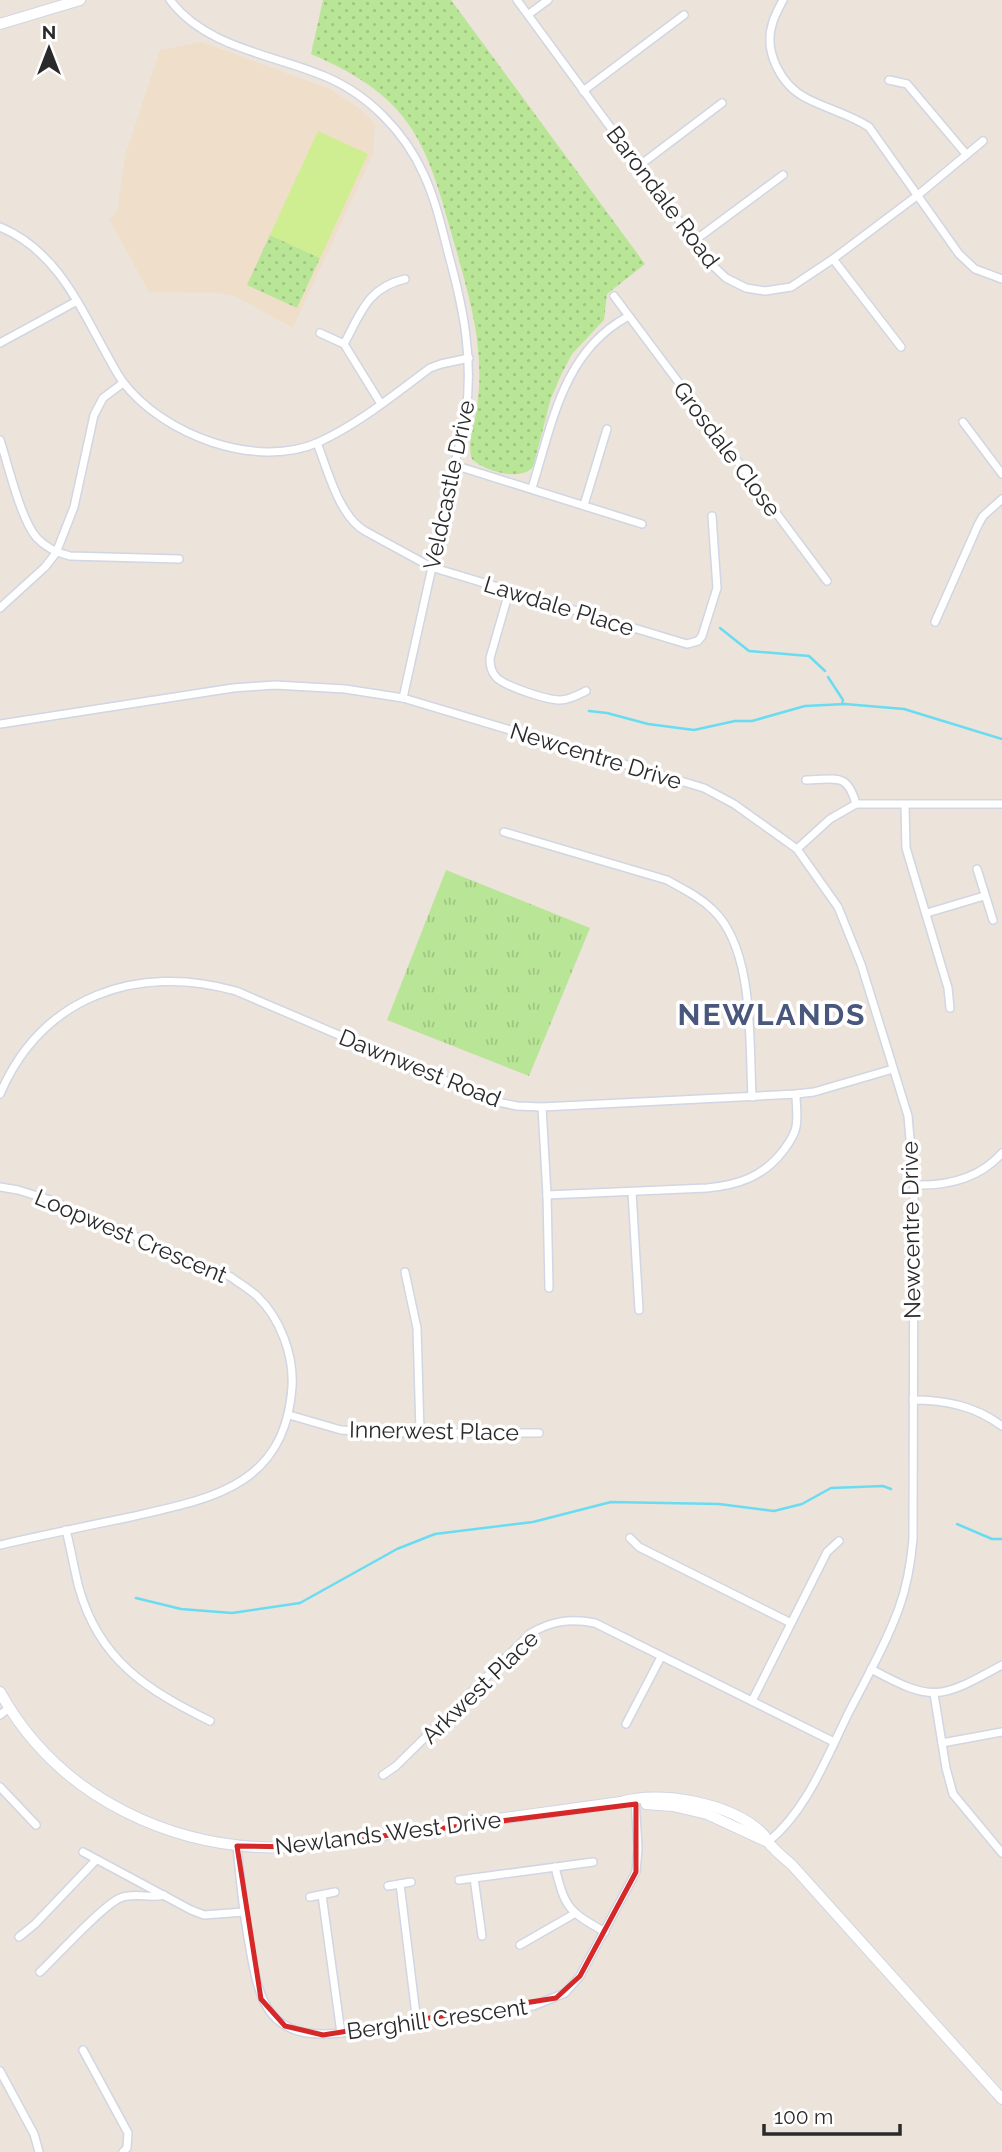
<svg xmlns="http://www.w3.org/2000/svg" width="1002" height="2152" viewBox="0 0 1002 2152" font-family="Raleway,sans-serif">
	<defs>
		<pattern id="grass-dots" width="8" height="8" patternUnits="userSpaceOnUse" patternTransform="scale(1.75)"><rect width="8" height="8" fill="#b9e596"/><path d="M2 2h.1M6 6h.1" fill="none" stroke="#9fc581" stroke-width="1.8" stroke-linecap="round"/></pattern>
		<pattern id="park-tufts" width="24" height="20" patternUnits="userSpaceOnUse" patternTransform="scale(1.75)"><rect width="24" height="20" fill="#b9e596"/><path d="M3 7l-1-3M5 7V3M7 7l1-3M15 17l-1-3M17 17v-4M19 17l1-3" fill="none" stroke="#9fc581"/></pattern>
	</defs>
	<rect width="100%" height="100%" fill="#ece3db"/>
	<polygon fill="#efdfca" points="201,42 330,89 360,109 375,124 373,154 293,328 235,296 219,293 149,292 109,219 117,212 125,156 160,50"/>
	<g fill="url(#grass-dots)">
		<path d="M323,0H451L645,264L607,294L604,320L572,354L562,373L551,398L533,467C521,482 484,471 472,459C467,444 474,427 476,412C479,396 480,380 479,364C478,325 466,286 456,249C427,146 417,99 311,54Z"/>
		<polygon points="270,235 320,258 297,308 247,285"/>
	</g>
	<polygon fill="url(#park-tufts)" points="446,870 590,928 529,1076 387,1020"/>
	<polygon fill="#cfed91" points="318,131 368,154 320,258 270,235"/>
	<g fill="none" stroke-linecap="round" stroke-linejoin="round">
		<g stroke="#6adcf2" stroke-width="2.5">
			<polyline points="720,628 749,651 809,656 825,671"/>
			<polyline points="828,677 843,700 842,704"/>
			<polyline points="589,711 607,713 648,724 694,730 735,721 752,721 805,706 845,704 904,709 1002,739"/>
			<polyline points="957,1524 992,1539 1002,1539"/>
			<polyline points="136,1598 181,1609 232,1613 300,1603 397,1549 435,1534 533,1522 611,1502 719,1504 774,1511 802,1504 831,1488 883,1486 891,1489"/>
		</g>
		<defs>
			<g id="street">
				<path d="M170,0C206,48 272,54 324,76C368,94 405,132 424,175C436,201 442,229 449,256C464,311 473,357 466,414L403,698"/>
				<polyline points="517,0 710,263 726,278 746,288 765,291 791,287 833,259 918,195 983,141"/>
				<path d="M783,0C779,8 774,16 772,25C764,52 781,85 806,98C827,109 849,114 869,127L959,254L975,269L1002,279"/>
				<polyline points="529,14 548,0"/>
				<polyline points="889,80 907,84 966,154"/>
				<polyline points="583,91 684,15"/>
				<polyline points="640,165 722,103"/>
				<path d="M0,227C56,250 79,305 107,355C112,364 117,374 123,382C163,435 257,470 319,442C360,423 395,394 430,368L441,364L469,358"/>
				<polyline points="694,241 783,175"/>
				<polyline points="833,259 901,347"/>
				<polyline points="614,296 827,581"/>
				<polyline points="320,333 344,344 381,404"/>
				<polyline points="0,343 77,301"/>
				<path d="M344,344C361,313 367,288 405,279"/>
				<polyline points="963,422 1002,474"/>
				<path d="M0,440C8,464 21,521 37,538C46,548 58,553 70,556L179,559"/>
				<path d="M317,443C328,471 339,516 365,531L431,567L687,644L698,641L702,636L717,588L712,516"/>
				<polyline points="454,465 642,524"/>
				<path d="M532,488C552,424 563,352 627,317"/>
				<polyline points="584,505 607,429"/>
				<path d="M509,592L490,658C490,666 491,672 497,678C507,687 547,700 560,700C569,700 578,695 586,691"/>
				<polyline points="0,608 45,567 56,553 74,507 94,415 103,398 123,383"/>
				<polyline points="935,622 978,525 983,516 1002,499"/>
				<path d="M0,724L233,688L275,685L345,689L403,698L704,788L734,804L797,849L838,907L861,964L908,1116L914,1185L913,1539C911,1562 907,1586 899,1608C886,1644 867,1677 850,1710C827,1756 808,1809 768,1842"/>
				<path d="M806,780C835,780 847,771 856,804"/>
				<polyline points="905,806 906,848 948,988 950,1008"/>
				<path d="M504,832L667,880C683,889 700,897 713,910C755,950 749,1043 752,1097"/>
				<polyline points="797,849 830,819 856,804 1002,804"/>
				<polyline points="977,869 993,920"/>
				<polyline points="927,913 984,896"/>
				<path d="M0,1094C42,996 137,963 236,991L493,1101L517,1106L542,1107L796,1094L814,1092L893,1069"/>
				<polyline points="542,1107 547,1195 549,1288"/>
				<path d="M914,1185C947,1186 979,1179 1002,1153"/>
				<path d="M0,1187L18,1190L50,1200L231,1277C239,1283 249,1289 257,1296C280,1318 294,1355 292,1387C285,1487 210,1499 130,1517C87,1526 43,1535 0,1545"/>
				<polyline points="632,1192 639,1310"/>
				<path d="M547,1195L707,1188C738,1185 763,1177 783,1151C788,1144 794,1137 796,1127C798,1117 796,1105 796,1094"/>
				<polyline points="405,1272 417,1328 420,1432"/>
				<path d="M913,1400C946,1400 975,1406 1002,1426"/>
				<polyline points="289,1415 341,1430 389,1433 539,1433"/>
				<path d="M66,1530C71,1549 74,1569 79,1588C99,1660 147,1690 210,1721"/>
				<polyline points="630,1538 639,1547 791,1623"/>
				<path d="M871,1669C934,1703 940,1699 1002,1665"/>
				<polyline points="934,1694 946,1768 953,1794 1002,1853"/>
				<polyline points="752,1701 827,1552 839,1541"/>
				<polyline points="0,1715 9,1708"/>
				<polyline points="626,1724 661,1657"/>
				<polyline points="942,1743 1002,1732"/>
				<path d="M383,1775L396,1766L531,1633C552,1621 570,1618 595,1623L834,1742"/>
				<polyline points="0,1787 36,1825"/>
				<path d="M237,1846C240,1879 243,1911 249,1943C259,2004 269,2041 341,2033L533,2006L565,1993L580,1976L636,1872L638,1848L635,1798"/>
				<polyline points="83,1852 191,1910 204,1915 244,1912"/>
				<path d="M555,1867C565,1908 568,1911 605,1932"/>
				<polyline points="474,1878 482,1936"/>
				<polyline points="459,1880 593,1862"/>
				<polyline points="400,1884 417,2023"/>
				<polyline points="388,1886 411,1882"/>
				<polyline points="322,1895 341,2033"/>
				<polyline points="310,1897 335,1892"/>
				<polyline points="19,1937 35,1924 96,1860"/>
				<polyline points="520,1945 574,1914"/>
				<path d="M40,1972C57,1956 102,1906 120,1898C135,1892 149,1899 164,1895"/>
				<polyline points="83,2050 128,2133 127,2148 123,2152"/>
				<polyline points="0,2071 34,2134 39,2152"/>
			</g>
			<g id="secondary">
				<polyline points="0,24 80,0"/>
				<path d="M0,1692C59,1799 177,1853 295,1847L621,1802C660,1790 731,1803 762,1833C768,1838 763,1835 768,1842C774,1850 784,1858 792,1865L1002,2099"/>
				<polyline points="646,1804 673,1806 707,1814 768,1842"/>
			</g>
		</defs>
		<use href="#street" stroke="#d0d6e3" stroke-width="10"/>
		<use href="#secondary" stroke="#d0d6e3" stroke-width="12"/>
		<use href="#street" stroke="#fff" stroke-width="7"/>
		<use href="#secondary" stroke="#fff" stroke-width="10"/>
	</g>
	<path fill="none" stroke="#d62828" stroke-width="5" stroke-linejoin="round" d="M636,1804V1872L580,1976L556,1998L323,2035L285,2026L261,1999L237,1846L295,1847Z"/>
	<g text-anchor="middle" stroke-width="7" stroke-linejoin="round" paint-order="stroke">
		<g font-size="23" fill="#2a2a2a" stroke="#fff">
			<text transform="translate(663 197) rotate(53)" y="8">Barondale Road</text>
			<text transform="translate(727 449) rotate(53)" y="8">Grosdale Close</text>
			<text transform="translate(449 485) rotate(-78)" y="8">Veldcastle Drive</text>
			<text transform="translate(559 606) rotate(17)" y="8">Lawdale Place</text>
			<text transform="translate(596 756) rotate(17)" y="8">Newcentre Drive</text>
			<text transform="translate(420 1068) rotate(22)" y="8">Dawnwest Road</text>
			<text transform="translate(911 1230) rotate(-91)" y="8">Newcentre Drive</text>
			<text transform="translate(131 1236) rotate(23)" y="8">Loopwest Crescent</text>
			<text transform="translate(434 1431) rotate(1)" y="8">Innerwest Place</text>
			<text transform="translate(480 1687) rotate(-44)" y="8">Arkwest Place</text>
			<text transform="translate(388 1833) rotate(-7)" y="8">Newlands West Drive</text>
			<text transform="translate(437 2019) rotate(-8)" y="8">Berghill Crescent</text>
		</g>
		<g font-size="30" font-weight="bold" letter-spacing="2" fill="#49577c" stroke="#fff">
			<text x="772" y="1025">NEWLANDS</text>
		</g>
	</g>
	<g transform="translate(49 49)" stroke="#ffffff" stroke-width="5" paint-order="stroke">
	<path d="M0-5L12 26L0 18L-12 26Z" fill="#2a2a2a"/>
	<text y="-10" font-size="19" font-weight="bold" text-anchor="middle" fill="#2a2a2a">N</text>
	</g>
	<path d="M764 2124v10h136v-10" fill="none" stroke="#2a2a2a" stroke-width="3.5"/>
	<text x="774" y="2124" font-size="21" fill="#2a2a2a" stroke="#ffffff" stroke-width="5" paint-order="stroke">100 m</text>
</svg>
